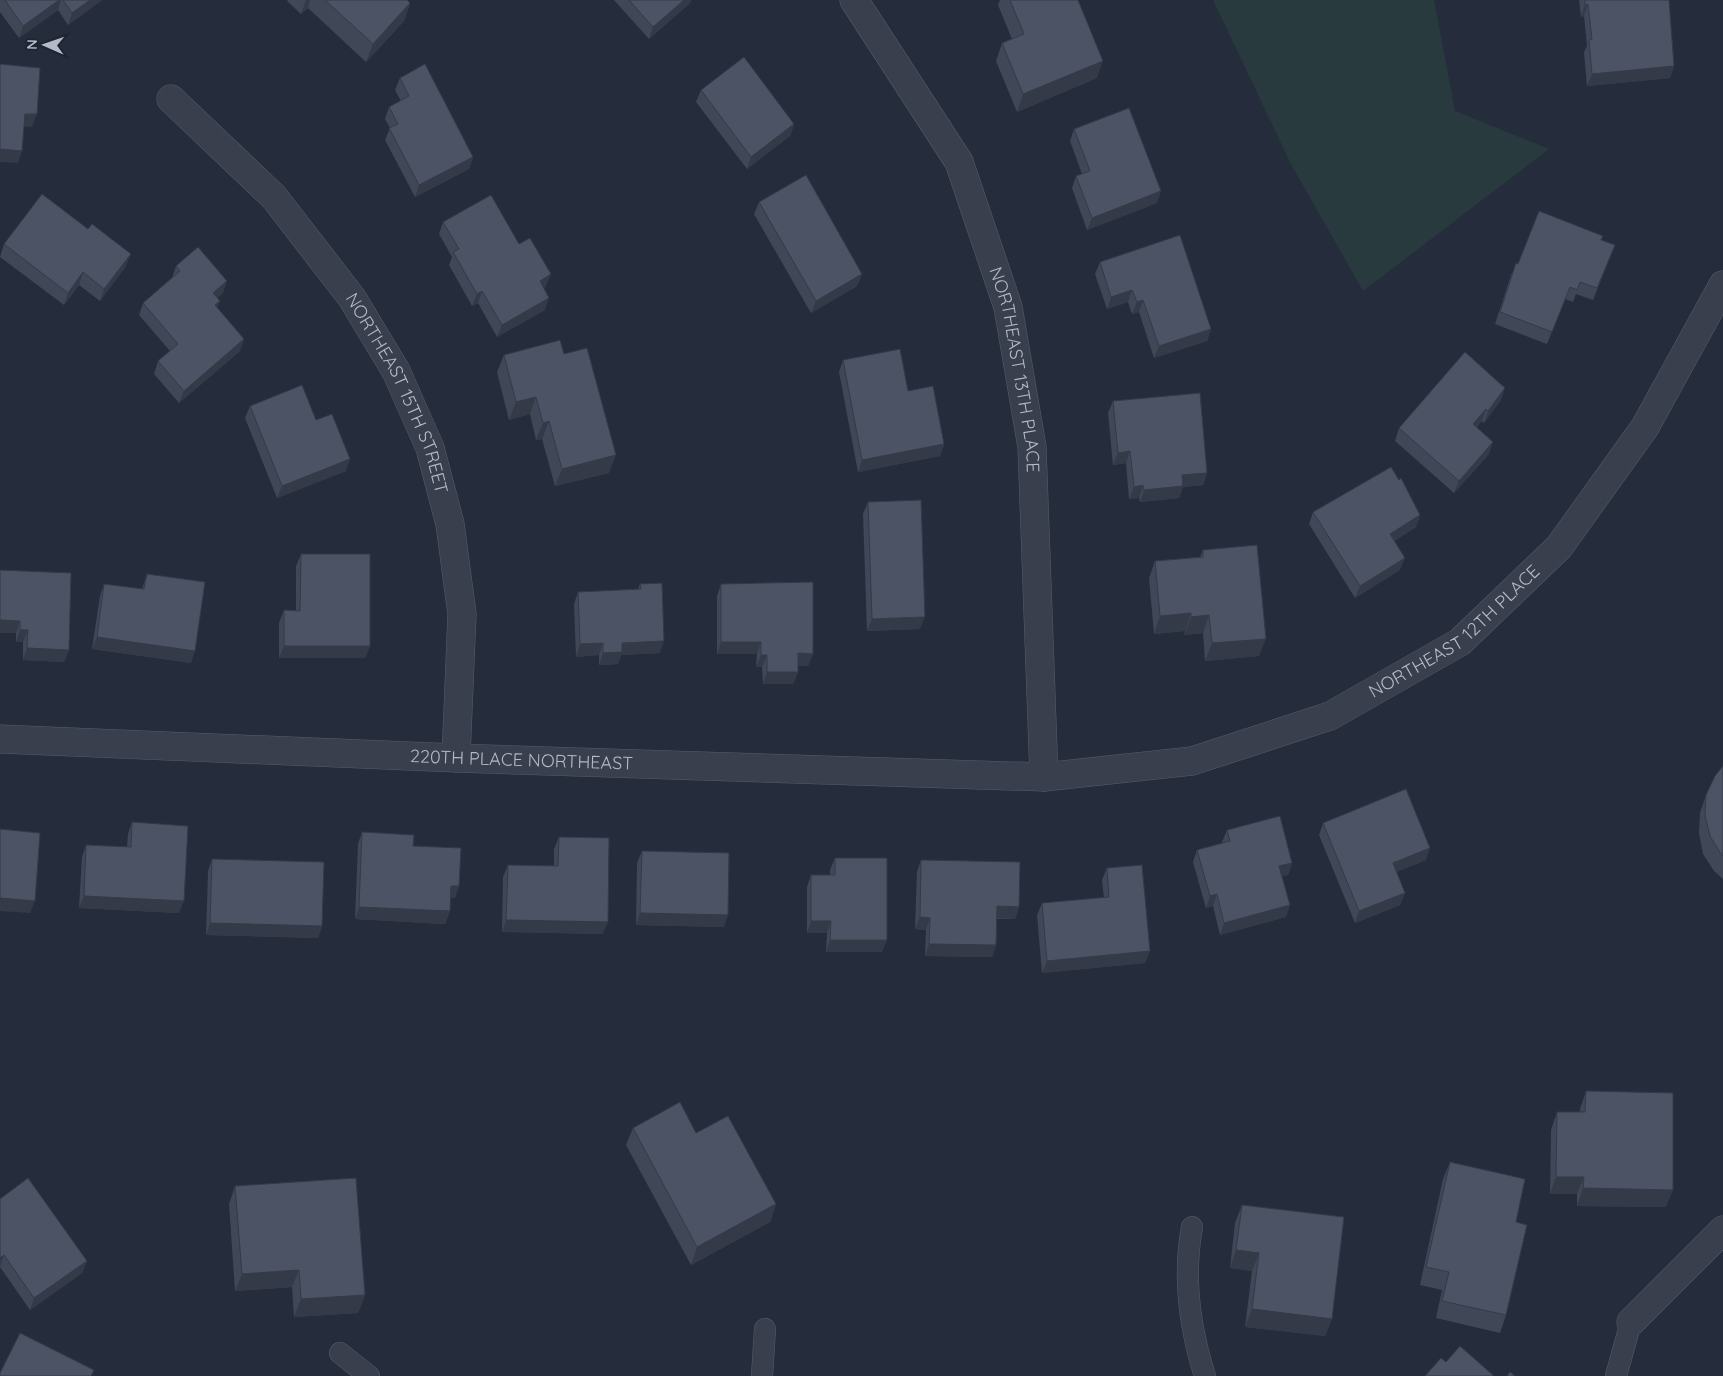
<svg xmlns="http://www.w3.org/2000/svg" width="1723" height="1376" viewBox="0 0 1723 1376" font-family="Quicksand,sans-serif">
	<rect width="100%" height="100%" fill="#252d3c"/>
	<polygon fill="#283a3e" points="1213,0 1434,0 1455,111 1549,149 1363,291 1291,164"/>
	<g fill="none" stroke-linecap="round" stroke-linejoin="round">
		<defs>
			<g id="service">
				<path d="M1192,1227C1183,1276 1190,1329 1205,1376"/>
				<polyline points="340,1353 369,1376"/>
				<polyline points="762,1376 765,1329"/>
				<polyline points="1616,1376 1631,1322"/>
			</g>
			<g id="minor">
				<path id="s1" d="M854,0L959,162L1008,307L1032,447L1044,777"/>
				<path id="s2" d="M171,99L274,197L352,298L396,371L430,448L450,524L462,614L456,758"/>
				<path id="s3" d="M0,739L456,758L1044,777L1192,761L1330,716L1460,642L1559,547L1645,427L1723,285"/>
				<polyline points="1631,1322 1723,1230"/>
			</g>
		</defs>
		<use href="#service" stroke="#575d6a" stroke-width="22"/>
		<use href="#minor" stroke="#575d6a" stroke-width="29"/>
		<use href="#service" stroke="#393f4c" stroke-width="21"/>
		<use href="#minor" stroke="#393f4c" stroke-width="28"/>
	</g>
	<g fill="#404757">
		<polygon points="0,0 102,0 68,25 58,10 19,38 0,12"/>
		<polygon points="288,0 407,0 410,3 404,21 366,62 308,8 301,14 287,1"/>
		<polygon points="614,0 691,0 690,3 649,39"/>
		<polygon points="1000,0 1078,0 1097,78 1017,112 996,61 1002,43 1012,39 998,5"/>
		<polygon points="1579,0 1669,0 1674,66 1670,78 1587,86 1584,52 1587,46 1584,16 1581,17"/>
		<polygon points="400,78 473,157 469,169 415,197 385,140 390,128 385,119 389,107 401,101 395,90"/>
		<polygon points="701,90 794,124 790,136 747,169 696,102"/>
		<polygon points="1074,129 1157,203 1087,230 1072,188 1076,176 1082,174 1070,141"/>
		<polygon points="759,202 862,274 857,286 811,313 754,214"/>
		<polygon points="443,222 519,244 546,286 544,288 545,310 497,337 478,303 472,306 449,265 452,257 439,234"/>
		<polygon points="1601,240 1615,245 1593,300 1576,294 1573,302 1565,299 1547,344 1495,324 1511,275 1518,264"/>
		<polygon points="4,244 126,266 100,301 79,285 64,305 0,257"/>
		<polygon points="1100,262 1211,329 1207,341 1154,358 1139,312 1132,314 1128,302 1107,309 1095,274"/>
		<polygon points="176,266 223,293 217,298 217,308 244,339 240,351 179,403 154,374 158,361 170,351 139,315 143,303 172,278"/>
		<polygon points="564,354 609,473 555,486 542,439 536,440 530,414 509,420 497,372 504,355"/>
		<polygon points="843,360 944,444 940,456 858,472 839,372"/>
		<polygon points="1501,400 1484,423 1482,421 1477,427 1489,454 1454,493 1395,441 1399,428"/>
		<polygon points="1113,401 1207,473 1203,485 1183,487 1179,498 1140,502 1139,498 1129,499 1126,463 1113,465 1108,413"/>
		<polygon points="250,406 316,420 346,471 277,498 245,418"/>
		<polygon points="868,502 920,629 867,631 863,514"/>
		<polygon points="1313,512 1420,515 1416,527 1394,541 1400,570 1355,598 1309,524"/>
		<polygon points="1203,550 1259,656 1205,661 1203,633 1184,635 1185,631 1154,634 1149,578 1155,561 1200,557"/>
		<polygon points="301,554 370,646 365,658 279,658 279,623 284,610 296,611 296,566"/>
		<polygon points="0,570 69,650 64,662 23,660 23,642 16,642 16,633"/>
		<polygon points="147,574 191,663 92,649 100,596 104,584 142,589"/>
		<polygon points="640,584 660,653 621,655 618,664 599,665 599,655 576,657 574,604 578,592 638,589"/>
		<polygon points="721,584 813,654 808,666 798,666 798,672 793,684 763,684 762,667 756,667 757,654 717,654 717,596"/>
		<polygon points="1723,766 1723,879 1714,871 1703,854 1699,833 1700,813 1706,795"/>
		<polygon points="132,822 179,913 79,908 82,857 86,845 127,847 128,834"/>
		<polygon points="1323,823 1426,860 1396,872 1405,893 1400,905 1355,923 1319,835"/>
		<polygon points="1227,830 1292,863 1288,875 1282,876 1286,917 1220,935 1213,906 1206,908 1193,862 1197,850 1223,843 1222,842"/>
		<polygon points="362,832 413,846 459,886 455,898 450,898 450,911 445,924 355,919 358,844"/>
		<polygon points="559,837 603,934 502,932 503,877 508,865 554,866 554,849"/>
		<polygon points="642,851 724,927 636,925 637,863"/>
		<polygon points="835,858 882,952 826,952 827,933 807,933 807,887 811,875 830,875 830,870"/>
		<polygon points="212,859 322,926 318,938 206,935 208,871"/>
		<polygon points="921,860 1019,907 1015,919 997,919 996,945 992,957 925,956 926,930 915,929 917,872"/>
		<polygon points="1107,868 1150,951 1145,963 1042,973 1037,915 1042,903 1104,898 1102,880"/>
		<polygon points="1586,1091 1666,1207 1577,1206 1577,1194 1550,1194 1551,1130 1557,1112 1580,1112 1580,1109"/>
		<polygon points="633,1128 696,1133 776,1204 770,1222 691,1265 626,1145"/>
		<polygon points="1450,1162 1516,1222 1506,1315 1500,1333 1436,1318 1442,1290 1420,1285 1443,1179"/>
		<polygon points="235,1186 365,1295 358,1313 294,1317 292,1287 235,1291 229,1204"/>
		<polygon points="0,1199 87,1261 82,1273 30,1310 0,1267"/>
		<polygon points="1242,1205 1332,1319 1325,1336 1245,1327 1252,1271 1230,1268 1235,1223"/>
	</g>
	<g fill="#343a47">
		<polygon points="59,0 61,0 58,10 19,38 23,26"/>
		<polygon points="90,0 102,0 68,25 72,13"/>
		<polygon points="306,0 310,0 308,8 301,14"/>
		<polygon points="684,0 691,0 690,3 649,39 653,27"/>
		<polygon points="410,3 404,21 366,62 373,44"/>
		<polygon points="1588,4 1584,16 1581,17 1585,5"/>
		<polygon points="1103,61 1097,78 1017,112 1023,94"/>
		<polygon points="1674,66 1670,78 1587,86 1592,74"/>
		<polygon points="25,114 37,114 32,127 21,126"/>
		<polygon points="794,124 790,136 747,169 751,157"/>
		<polygon points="0,149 22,151 18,163 0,162"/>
		<polygon points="473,157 469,169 415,197 419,185"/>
		<polygon points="1161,191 1157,203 1087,230 1092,218"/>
		<polygon points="131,254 126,266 100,301 104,289"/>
		<polygon points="83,272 79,285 64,305 68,293"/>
		<polygon points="551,274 546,286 535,293 540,281"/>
		<polygon points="862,274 857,286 811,313 816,301"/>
		<polygon points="227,281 223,293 209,305 213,293"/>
		<polygon points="1132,290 1128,302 1107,309 1111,297"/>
		<polygon points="482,291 478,303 472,306 477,294"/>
		<polygon points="549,298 545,310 497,337 502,325"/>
		<polygon points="1143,300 1139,312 1132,314 1137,302"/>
		<polygon points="220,301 215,313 215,305"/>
		<polygon points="1211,329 1207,341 1154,358 1159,346"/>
		<polygon points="244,339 240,351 179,403 184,391"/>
		<polygon points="1505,388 1501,400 1484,423 1488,411"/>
		<polygon points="536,397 530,414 509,420 516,402"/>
		<polygon points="1486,409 1482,421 1469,436 1473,424"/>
		<polygon points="549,421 542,439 536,440 543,423"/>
		<polygon points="1493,442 1489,454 1454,493 1459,481"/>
		<polygon points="944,444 940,456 858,472 862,460"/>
		<polygon points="1130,451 1126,463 1113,465 1118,453"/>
		<polygon points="616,455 609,473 555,486 562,469"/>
		<polygon points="350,459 346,471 277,498 282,486"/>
		<polygon points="1207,473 1203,485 1183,487 1179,498 1140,502 1144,490 1182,475"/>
		<polygon points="1143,485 1139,498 1129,499 1134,487"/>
		<polygon points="1420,515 1416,527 1385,546 1390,534"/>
		<polygon points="1405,558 1400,570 1355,598 1360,586"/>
		<polygon points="1191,613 1185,631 1154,634 1160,616"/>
		<polygon points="1209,615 1203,633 1184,635 1191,617"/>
		<polygon points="925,617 920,629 867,631 872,619"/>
		<polygon points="0,620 20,621 16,633 0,633"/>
		<polygon points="20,630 28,630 23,642 16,642"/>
		<polygon points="97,637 195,651 191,663 92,649"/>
		<polygon points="1266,639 1259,656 1205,661 1212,643"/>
		<polygon points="664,641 660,653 621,655 618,664 599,665 603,653 622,643"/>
		<polygon points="721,642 761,642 757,654 717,654"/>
		<polygon points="603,643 599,655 576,657 580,644"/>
		<polygon points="284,646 370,646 365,658 279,658"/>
		<polygon points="27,648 69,650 64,662 23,660"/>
		<polygon points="798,653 813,654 808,666 793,666"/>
		<polygon points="761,655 767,655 762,667 756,667"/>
		<polygon points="767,672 798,672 793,684 763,684"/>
		<polygon points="1430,848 1426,860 1388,875 1393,863"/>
		<polygon points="1292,863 1288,875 1275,878 1279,866"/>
		<polygon points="451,886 459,886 455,898 447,898"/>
		<polygon points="1405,893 1400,905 1355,923 1359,911"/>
		<polygon points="1217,894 1213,906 1206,908 1210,896"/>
		<polygon points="84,896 184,901 179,913 79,908"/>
		<polygon points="0,898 35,901 30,913 0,911"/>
		<polygon points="1290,905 1286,917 1220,935 1224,923"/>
		<polygon points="997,906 1019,907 1015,919 993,918"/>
		<polygon points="359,907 450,911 445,924 355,919"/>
		<polygon points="640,913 728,915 724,927 636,925"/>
		<polygon points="920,917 930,918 926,930 915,929"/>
		<polygon points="506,920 608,922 603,934 502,932"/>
		<polygon points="811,921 831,921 827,933 807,933"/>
		<polygon points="210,923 322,926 318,938 206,935"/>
		<polygon points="830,940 887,940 882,952 826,952"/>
		<polygon points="929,944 996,945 992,957 925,956"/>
		<polygon points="1150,951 1145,963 1042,973 1047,961"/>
		<polygon points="1556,1177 1584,1177 1577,1194 1550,1194"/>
		<polygon points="1583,1188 1673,1190 1666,1207 1577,1206"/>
		<polygon points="776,1204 770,1222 691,1265 697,1247"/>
		<polygon points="1236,1250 1259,1253 1252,1271 1230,1268"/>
		<polygon points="4,1255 0,1267 0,1258"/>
		<polygon points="87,1261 82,1273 30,1310 34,1298"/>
		<polygon points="299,1270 292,1287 235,1291 242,1274"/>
		<polygon points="365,1295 358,1313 294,1317 301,1299"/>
		<polygon points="1252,1309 1332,1319 1325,1336 1245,1327"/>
	</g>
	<g fill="#4b5365" stroke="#343a47">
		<polygon points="5,0 59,0 23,26"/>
		<polygon points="63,0 90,0 72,13"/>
		<polygon points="325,0 407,0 410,3 373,44"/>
		<polygon points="629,0 684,0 653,27"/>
		<polygon points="1010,0 1078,0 1103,61 1023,94 1002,43 1024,34"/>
		<polygon points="1585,0 1669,0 1674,66 1592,74 1589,40 1592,39 1588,4 1585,5"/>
		<polygon points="744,57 794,124 751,157 701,90"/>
		<polygon points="0,64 40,68 37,114 25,114 22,151 0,149"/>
		<polygon points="425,64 473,157 419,185 389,128 398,124 389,107 409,96 400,78"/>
		<polygon points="1129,108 1161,191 1092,218 1076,176 1090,171 1074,129"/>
		<polygon points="806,175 862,274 816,301 759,202"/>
		<polygon points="42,194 88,229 92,224 131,254 104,289 83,272 68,293 4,244"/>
		<polygon points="491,195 519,244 530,238 551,274 540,281 549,298 502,325 482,291 477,294 453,252 459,249 443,222"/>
		<polygon points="1539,211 1603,236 1601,240 1615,245 1597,288 1580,282 1577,290 1570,287 1552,332 1500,312 1516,263 1518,264"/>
		<polygon points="1180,235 1211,329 1159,346 1143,300 1137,302 1132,290 1111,297 1100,262"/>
		<polygon points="198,247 227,281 213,293 220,301 215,305 244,339 184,391 158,361 178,344 143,303 180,271 176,266"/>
		<polygon points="560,340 564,354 587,348 616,455 562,469 549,421 543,423 536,397 516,402 504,355"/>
		<polygon points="900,349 908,391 933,386 944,444 862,460 843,360"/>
		<polygon points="1465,352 1505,388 1488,411 1486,409 1473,424 1493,442 1459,481 1399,428"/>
		<polygon points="302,385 316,420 332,414 350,459 282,486 250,406"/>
		<polygon points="1200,393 1207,473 1182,475 1183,486 1144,490 1143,485 1134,487 1130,451 1118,453 1113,401"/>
		<polygon points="1391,467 1399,480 1401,478 1420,515 1390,534 1405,558 1360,586 1313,512"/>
		<polygon points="921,500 925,617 872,619 868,502"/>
		<polygon points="1257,545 1266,639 1212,643 1209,615 1191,617 1191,613 1160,616 1155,561 1203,557 1203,550"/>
		<polygon points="301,554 370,554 370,646 284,646 284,610 300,611"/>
		<polygon points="0,570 71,573 69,650 27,648 28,630 20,630 20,621 0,620"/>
		<polygon points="147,574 205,582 195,651 97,637 104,584 144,589"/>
		<polygon points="813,582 813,654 798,653 798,672 767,672 767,655 761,655 761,642 721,642 721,584"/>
		<polygon points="662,583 664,641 622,643 622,652 603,653 603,643 580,644 578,592 641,589 640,584"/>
		<polygon points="1723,766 1723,856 1721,854 1710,836 1705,816 1706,795 1715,776"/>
		<polygon points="1406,789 1430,848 1393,863 1405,893 1359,911 1323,823"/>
		<polygon points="1280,816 1292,863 1279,866 1290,905 1224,923 1217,894 1210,896 1197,850 1230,841 1227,830"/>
		<polygon points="132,822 188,826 184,901 84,896 86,845 131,847"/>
		<polygon points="0,829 40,833 35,901 0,898"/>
		<polygon points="362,832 414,835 413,846 461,848 459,886 451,886 450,911 359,907"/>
		<polygon points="559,837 609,838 608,922 506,920 508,865 558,866"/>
		<polygon points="642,851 729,853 728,915 640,913"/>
		<polygon points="835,858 887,858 887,940 830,940 831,921 811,921 811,875 835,875"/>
		<polygon points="212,859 324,862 322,926 210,923"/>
		<polygon points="921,860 1020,862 1019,907 997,906 996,945 929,944 930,918 920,917"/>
		<polygon points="1142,865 1150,951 1047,961 1042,903 1109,897 1107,868"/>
		<polygon points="1586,1091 1673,1093 1673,1190 1583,1188 1584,1177 1556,1177 1557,1112 1585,1112"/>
		<polygon points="680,1102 696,1133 728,1116 776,1204 697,1247 633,1128"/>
		<polygon points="1450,1162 1525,1179 1516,1222 1527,1225 1506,1315 1442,1301 1449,1272 1426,1267"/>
		<polygon points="28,1178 87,1261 34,1298 4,1255 0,1258 0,1199"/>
		<polygon points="356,1178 365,1295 301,1299 299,1270 242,1274 235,1186"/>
		<polygon points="1242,1205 1344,1217 1332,1319 1252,1309 1259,1253 1236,1250"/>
		<polygon points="20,1333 94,1370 91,1376 0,1376 0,1373"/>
		<polygon points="1460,1346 1494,1376 1425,1376 1441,1358 1446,1362"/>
		<polygon points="1510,1372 1515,1376 1507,1376"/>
	</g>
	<g text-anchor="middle" stroke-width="4" stroke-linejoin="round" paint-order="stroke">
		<g font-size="18" fill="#b4bac7" stroke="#1e2431">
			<text dy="6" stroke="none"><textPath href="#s1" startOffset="409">NORTHEAST 13TH PLACE</textPath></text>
			<text dy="6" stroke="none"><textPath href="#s2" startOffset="376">NORTHEAST 15TH STREET</textPath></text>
			<text dy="6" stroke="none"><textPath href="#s3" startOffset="1490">NORTHEAST 12TH PLACE</textPath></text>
			<text dy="6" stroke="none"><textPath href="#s3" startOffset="522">220TH PLACE NORTHEAST</textPath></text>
		</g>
	</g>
	<g transform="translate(45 45) rotate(272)" stroke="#1e2431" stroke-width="4" paint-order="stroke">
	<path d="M0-4L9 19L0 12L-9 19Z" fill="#b4bac7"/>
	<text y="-8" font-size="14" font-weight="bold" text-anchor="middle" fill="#b4bac7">N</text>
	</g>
</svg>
